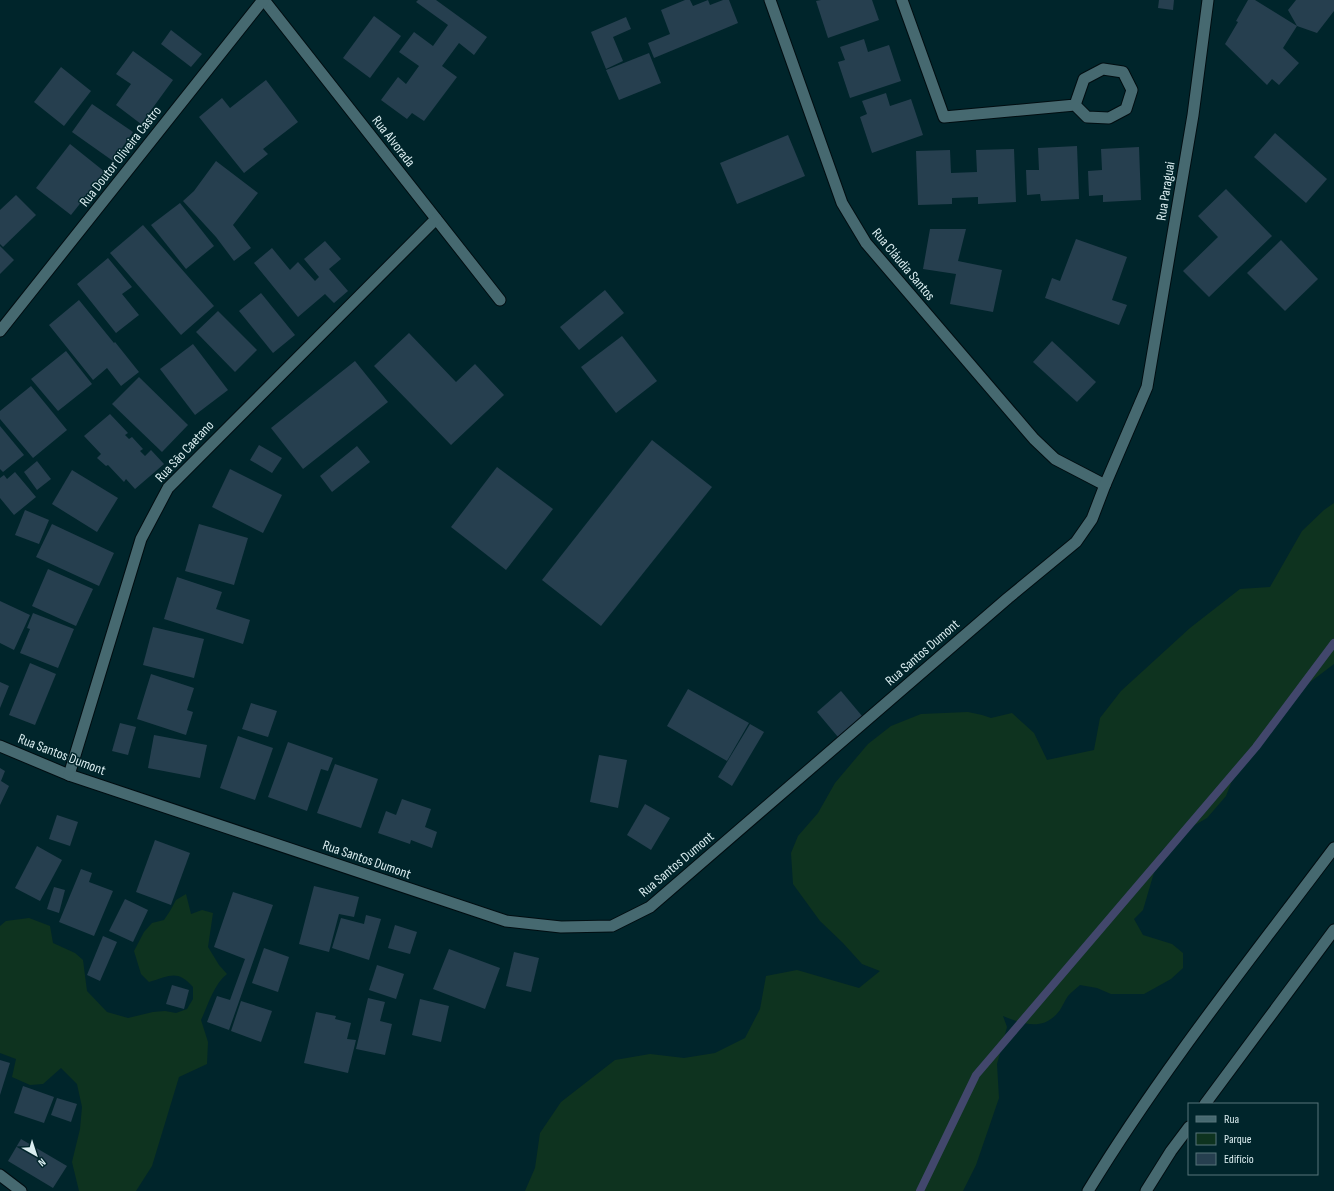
<svg xmlns="http://www.w3.org/2000/svg" width="1334" height="1191" viewBox="0 0 1334 1191" font-family="'Sofia Sans Condensed',sans-serif">
	<rect width="100%" height="100%" fill="#00252b"/>
	<g fill="#0e331f">
		<path d="M1334,503V664L1301,689L1256,747L1237,768L1226,796L1207,818L1181,833L1160,852L1143,910L1134,919L1143,935L1172,944L1183,953V968L1171,979L1144,994H1111L1097,988L1080,985C1076,989 1071,992 1068,996C1065,1000 1063,1005 1060,1010C1044,1032 1023,1024 1003,1016L1007,1027L997,1064L999,1098L976,1165L963,1191H525L535,1168L540,1133L561,1102L615,1060L650,1054L684,1058L715,1053L745,1038L760,1009L766,976L797,970L859,988L880,971L862,964L843,943L820,921L793,884L791,853L798,836L818,813L835,783L868,744L891,726L921,714L968,712L982,715L991,718L1012,713L1034,733L1047,760L1094,750L1100,718L1121,691L1190,628L1240,589L1270,587L1302,531L1324,510Z"/>
		<path d="M186,894L191,914L202,910L213,913L208,947L219,965L227,974C214,984 208,1005 201,1020L208,1042L207,1064L179,1077L152,1166L136,1191H79L72,1162L80,1129L82,1107L77,1084L61,1068L43,1084L30,1085L12,1077L16,1059L0,1053V926L6,921L29,918L50,926L53,943L75,953L83,960L87,991L107,1012L128,1018L153,1012L165,1011L176,1013L187,1009L193,999V987C177,969 170,976 149,982L141,974L134,951L144,932L152,923L164,920L170,911L176,900Z"/>
	</g>
	<g fill="none" stroke-linecap="round" stroke-linejoin="round">
		<polyline stroke="#42476c" stroke-width="8" points="920,1191 976,1075 1256,747 1334,643"/>
	</g>
	<g fill="#263f4f">
		<polygon points="418,0 436,0 487,37 474,55 459,43 442,66 457,77 424,121 412,113 407,119 381,100 398,77 406,84 419,66 399,52 414,32 433,46 448,25 416,2"/>
		<polygon points="685,0 690,0 693,6 708,0 710,5 723,0 729,0 738,23 654,58 648,43 670,34 661,10"/>
		<polygon points="821,0 872,0 879,20 828,38 816,1"/>
		<polygon points="1159,0 1174,0 1173,10 1158,8"/>
		<polygon points="1248,0 1255,0 1297,26 1288,10 1296,0 1334,0 1334,11 1317,33 1297,26 1283,48 1299,63 1279,85 1272,79 1267,85 1225,44 1238,22 1236,21"/>
		<polygon points="374,16 401,36 370,78 343,58"/>
		<polygon points="626,17 631,29 613,37 623,61 606,69 591,32"/>
		<polygon points="171,30 202,54 191,67 161,44"/>
		<polygon points="864,39 868,52 889,45 901,81 850,98 838,62 845,60 840,47"/>
		<polygon points="133,51 173,80 141,124 116,105 131,84 116,74"/>
		<polygon points="649,53 661,83 619,100 606,70"/>
		<polygon points="61,67 91,91 64,126 34,102"/>
		<polygon points="266,80 298,122 263,149 268,154 244,173 199,117 222,98 230,108"/>
		<polygon points="886,93 890,106 911,99 923,135 872,153 860,117 867,114 862,101"/>
		<polygon points="92,104 133,132 113,161 72,132"/>
		<polygon points="1275,133 1327,179 1306,203 1254,157"/>
		<polygon points="788,135 805,176 737,204 720,163"/>
		<polygon points="70,144 105,172 71,215 36,188"/>
		<polygon points="1077,146 1079,199 1041,201 1040,194 1027,195 1026,170 1039,170 1038,148"/>
		<polygon points="1139,147 1141,200 1103,202 1103,195 1089,196 1088,171 1102,170 1101,149"/>
		<polygon points="1014,149 1016,202 978,204 978,197 952,198 952,204 918,205 916,151 950,150 951,173 977,172 976,150"/>
		<polygon points="216,161 258,193 233,225 251,248 234,261 216,237 183,201 194,191"/>
		<polygon points="1226,189 1272,236 1209,297 1183,271 1218,237 1198,216"/>
		<polygon points="16,195 36,215 3,247 0,244 0,210"/>
		<polygon points="180,203 214,246 186,269 151,225"/>
		<polygon points="143,225 214,306 181,335 110,253"/>
		<polygon points="930,229 966,229 958,261 1002,270 993,312 950,304 956,274 923,269"/>
		<polygon points="1076,239 1127,257 1112,300 1127,305 1119,325 1045,298 1052,278 1060,281"/>
		<polygon points="1281,240 1318,279 1285,311 1247,273"/>
		<polygon points="325,241 341,259 329,269 348,291 334,303 325,294 298,317 254,263 272,248 290,270 298,262 315,281 319,277 304,259"/>
		<polygon points="0,246 14,260 0,274"/>
		<polygon points="108,258 132,287 122,294 139,315 116,333 77,284"/>
		<polygon points="605,290 624,313 579,350 560,327"/>
		<polygon points="261,293 295,335 273,353 239,311"/>
		<polygon points="79,300 114,343 115,342 139,372 121,386 107,368 93,380 49,325"/>
		<polygon points="218,311 257,350 235,372 196,332"/>
		<polygon points="409,333 456,382 475,364 504,395 451,445 374,366"/>
		<polygon points="622,336 657,381 616,413 581,367"/>
		<polygon points="1052,341 1096,382 1077,402 1033,362"/>
		<polygon points="193,344 228,390 195,415 160,369"/>
		<polygon points="66,351 92,384 58,411 31,379"/>
		<polygon points="355,361 388,402 303,469 271,428"/>
		<polygon points="139,377 188,425 162,452 112,404"/>
		<polygon points="31,386 67,430 33,458 0,419 0,411"/>
		<polygon points="110,414 128,433 125,435 129,439 132,437 143,449 140,451 145,456 151,450 164,464 135,489 126,479 124,482 108,465 106,466 97,458 101,454 84,436"/>
		<polygon points="0,426 24,455 3,472 0,469"/>
		<polygon points="652,440 712,487 601,626 542,580"/>
		<polygon points="259,445 282,458 272,473 250,460"/>
		<polygon points="357,446 370,462 332,492 320,476"/>
		<polygon points="37,461 51,479 37,490 24,472"/>
		<polygon points="497,467 553,509 506,570 451,527"/>
		<polygon points="230,469 282,495 263,533 212,507"/>
		<polygon points="72,470 118,498 97,532 52,504"/>
		<polygon points="15,472 36,497 14,515 0,498 0,478 4,475 7,479"/>
		<polygon points="25,510 49,520 39,544 15,535"/>
		<polygon points="52,524 114,553 99,586 36,557"/>
		<polygon points="199,524 248,538 234,585 185,571"/>
		<polygon points="48,569 93,589 76,626 32,606"/>
		<polygon points="177,577 222,592 216,609 250,620 243,644 164,619"/>
		<polygon points="0,601 30,615 14,650 0,643"/>
		<polygon points="33,613 74,629 58,668 20,653 30,629 27,628"/>
		<polygon points="153,627 204,639 194,678 143,665"/>
		<polygon points="30,663 56,674 35,725 9,715"/>
		<polygon points="151,674 194,688 187,710 193,712 186,735 137,719"/>
		<polygon points="0,682 9,686 0,708"/>
		<polygon points="688,689 749,723 727,761 667,726"/>
		<polygon points="841,691 862,716 838,737 817,712"/>
		<polygon points="251,703 277,711 268,737 242,729"/>
		<polygon points="120,723 136,727 128,755 112,751"/>
		<polygon points="750,724 764,732 732,786 718,777"/>
		<polygon points="154,735 207,745 200,778 148,768"/>
		<polygon points="238,736 273,748 255,800 220,788"/>
		<polygon points="288,742 333,758 328,771 321,769 307,811 268,797"/>
		<polygon points="599,755 627,760 618,808 590,802"/>
		<polygon points="335,764 378,779 361,828 317,813"/>
		<polygon points="0,768 5,771 1,781 9,786 0,805"/>
		<polygon points="402,799 431,809 425,827 437,832 432,848 411,840 410,844 378,833 386,811 396,815"/>
		<polygon points="645,804 670,818 651,850 627,835"/>
		<polygon points="57,815 78,822 70,846 49,839"/>
		<polygon points="155,840 190,853 171,905 136,892"/>
		<polygon points="37,846 62,860 40,901 15,888"/>
		<polygon points="81,869 92,873 89,882 113,891 94,936 59,922"/>
		<polygon points="314,886 359,897 354,917 339,914 329,952 299,944"/>
		<polygon points="54,887 65,890 59,913 47,909"/>
		<polygon points="233,892 273,905 229,1030 207,1022 217,996 230,1000 245,959 214,947"/>
		<polygon points="125,899 148,910 133,942 109,931"/>
		<polygon points="366,915 381,919 369,960 332,948 341,918 364,924"/>
		<polygon points="395,925 417,932 410,954 388,948"/>
		<polygon points="103,936 117,942 100,981 87,975"/>
		<polygon points="264,948 289,957 278,992 252,983"/>
		<polygon points="449,949 500,968 485,1009 433,989"/>
		<polygon points="514,952 539,958 531,992 506,986"/>
		<polygon points="377,965 404,974 396,999 369,990"/>
		<polygon points="172,985 189,990 184,1009 166,1004"/>
		<polygon points="368,998 385,1002 380,1021 392,1024 385,1055 356,1049"/>
		<polygon points="420,999 449,1006 441,1042 412,1035"/>
		<polygon points="241,1001 272,1011 261,1042 231,1031"/>
		<polygon points="316,1012 336,1016 335,1019 351,1023 347,1039 356,1040 348,1073 304,1063"/>
		<polygon points="0,1060 10,1063 0,1095"/>
		<polygon points="23,1086 54,1097 44,1123 14,1113"/>
		<polygon points="57,1098 77,1104 71,1122 51,1115"/>
		<polygon points="21,1139 67,1166 53,1188 8,1161"/>
	</g>
	<g fill="none" stroke-linecap="round" stroke-linejoin="round">
		<defs>
			<g id="minor">
				<polyline points="264,0 500,300"/>
				<polyline points="770,0 842,203 866,243 1034,439 1055,459 1105,485"/>
				<polyline points="902,0 944,117 1075,105 1087,117 1109,118 1126,109 1132,90 1123,72 1103,69 1084,79 1075,105"/>
				<polyline points="0,331 263,0"/>
				<polyline points="0,746 69,775 506,921 561,927 612,926 650,907 1008,598 1076,542 1092,519 1105,485 1147,387 1193,115 1208,0"/>
				<polyline points="69,775 141,539 168,488 436,219"/>
				<polyline points="0,1175 21,1191"/>
			</g>
			<g id="tertiary">
				<polyline points="1205,1104 1334,930"/>
				<path d="M1088,1191C1161,1071 1250,960 1334,848"/>
				<polyline points="1146,1191 1171,1151 1189,1127"/>
			</g>
		</defs>
		<use href="#minor" stroke="#000d11" stroke-width="13"/>
		<use href="#tertiary" stroke="#000d11" stroke-width="13"/>
		<use href="#minor" stroke="#466970" stroke-width="11"/>
		<use href="#tertiary" stroke="#466970" stroke-width="11"/>
	</g>
	<g text-anchor="middle" stroke-width="3" stroke-linejoin="round" paint-order="stroke">
		<g font-size="14" fill="#daedf0" stroke="#00252b">
			<text transform="translate(394 141) rotate(52)" y="5">Rua Alvorada</text>
			<text transform="translate(120 156) rotate(-52)" y="5">Rua Doutor Oliveira Castro</text>
			<text transform="translate(1165 191) rotate(-81)" y="5">Rua Paraguai</text>
			<text transform="translate(904 264) rotate(50)" y="5">Rua Cláudia Santos</text>
			<text transform="translate(184 451) rotate(-47)" y="5">Rua São Caetano</text>
			<text transform="translate(922 652) rotate(-41)" y="5">Rua Santos Dumont</text>
			<text transform="translate(62 754) rotate(21)" y="5">Rua Santos Dumont</text>
			<text transform="translate(367 859) rotate(19)" y="5">Rua Santos Dumont</text>
			<text transform="translate(676 864) rotate(-40)" y="5">Rua Santos Dumont</text>
		</g>
	</g>
	<rect x="1188" y="1103" width="130" height="72" fill="#00252b" stroke="#57757a"/>
	<rect x="1196" y="1116" width="20" height="6" fill="#466970" stroke="#57757a"/>
	<text x="1224" y="1123" font-size="12" fill="#daedf0">Rua</text>
	<rect x="1196" y="1133" width="20" height="12" fill="#0e331f" stroke="#57757a"/>
	<text x="1224" y="1143" font-size="12" fill="#daedf0">Parque</text>
	<rect x="1196" y="1153" width="20" height="12" fill="#263f4f" stroke="#57757a"/>
	<text x="1224" y="1163" font-size="12" fill="#daedf0">Edifício</text>
	<g transform="translate(36 1155) rotate(141)" stroke="#00252b" stroke-width="3" paint-order="stroke">
	<path d="M0-3L7 15L0 10L-7 15Z" fill="#daedf0"/>
	<text y="-6" font-size="11" font-weight="bold" text-anchor="middle" fill="#daedf0">N</text>
	</g>
</svg>
